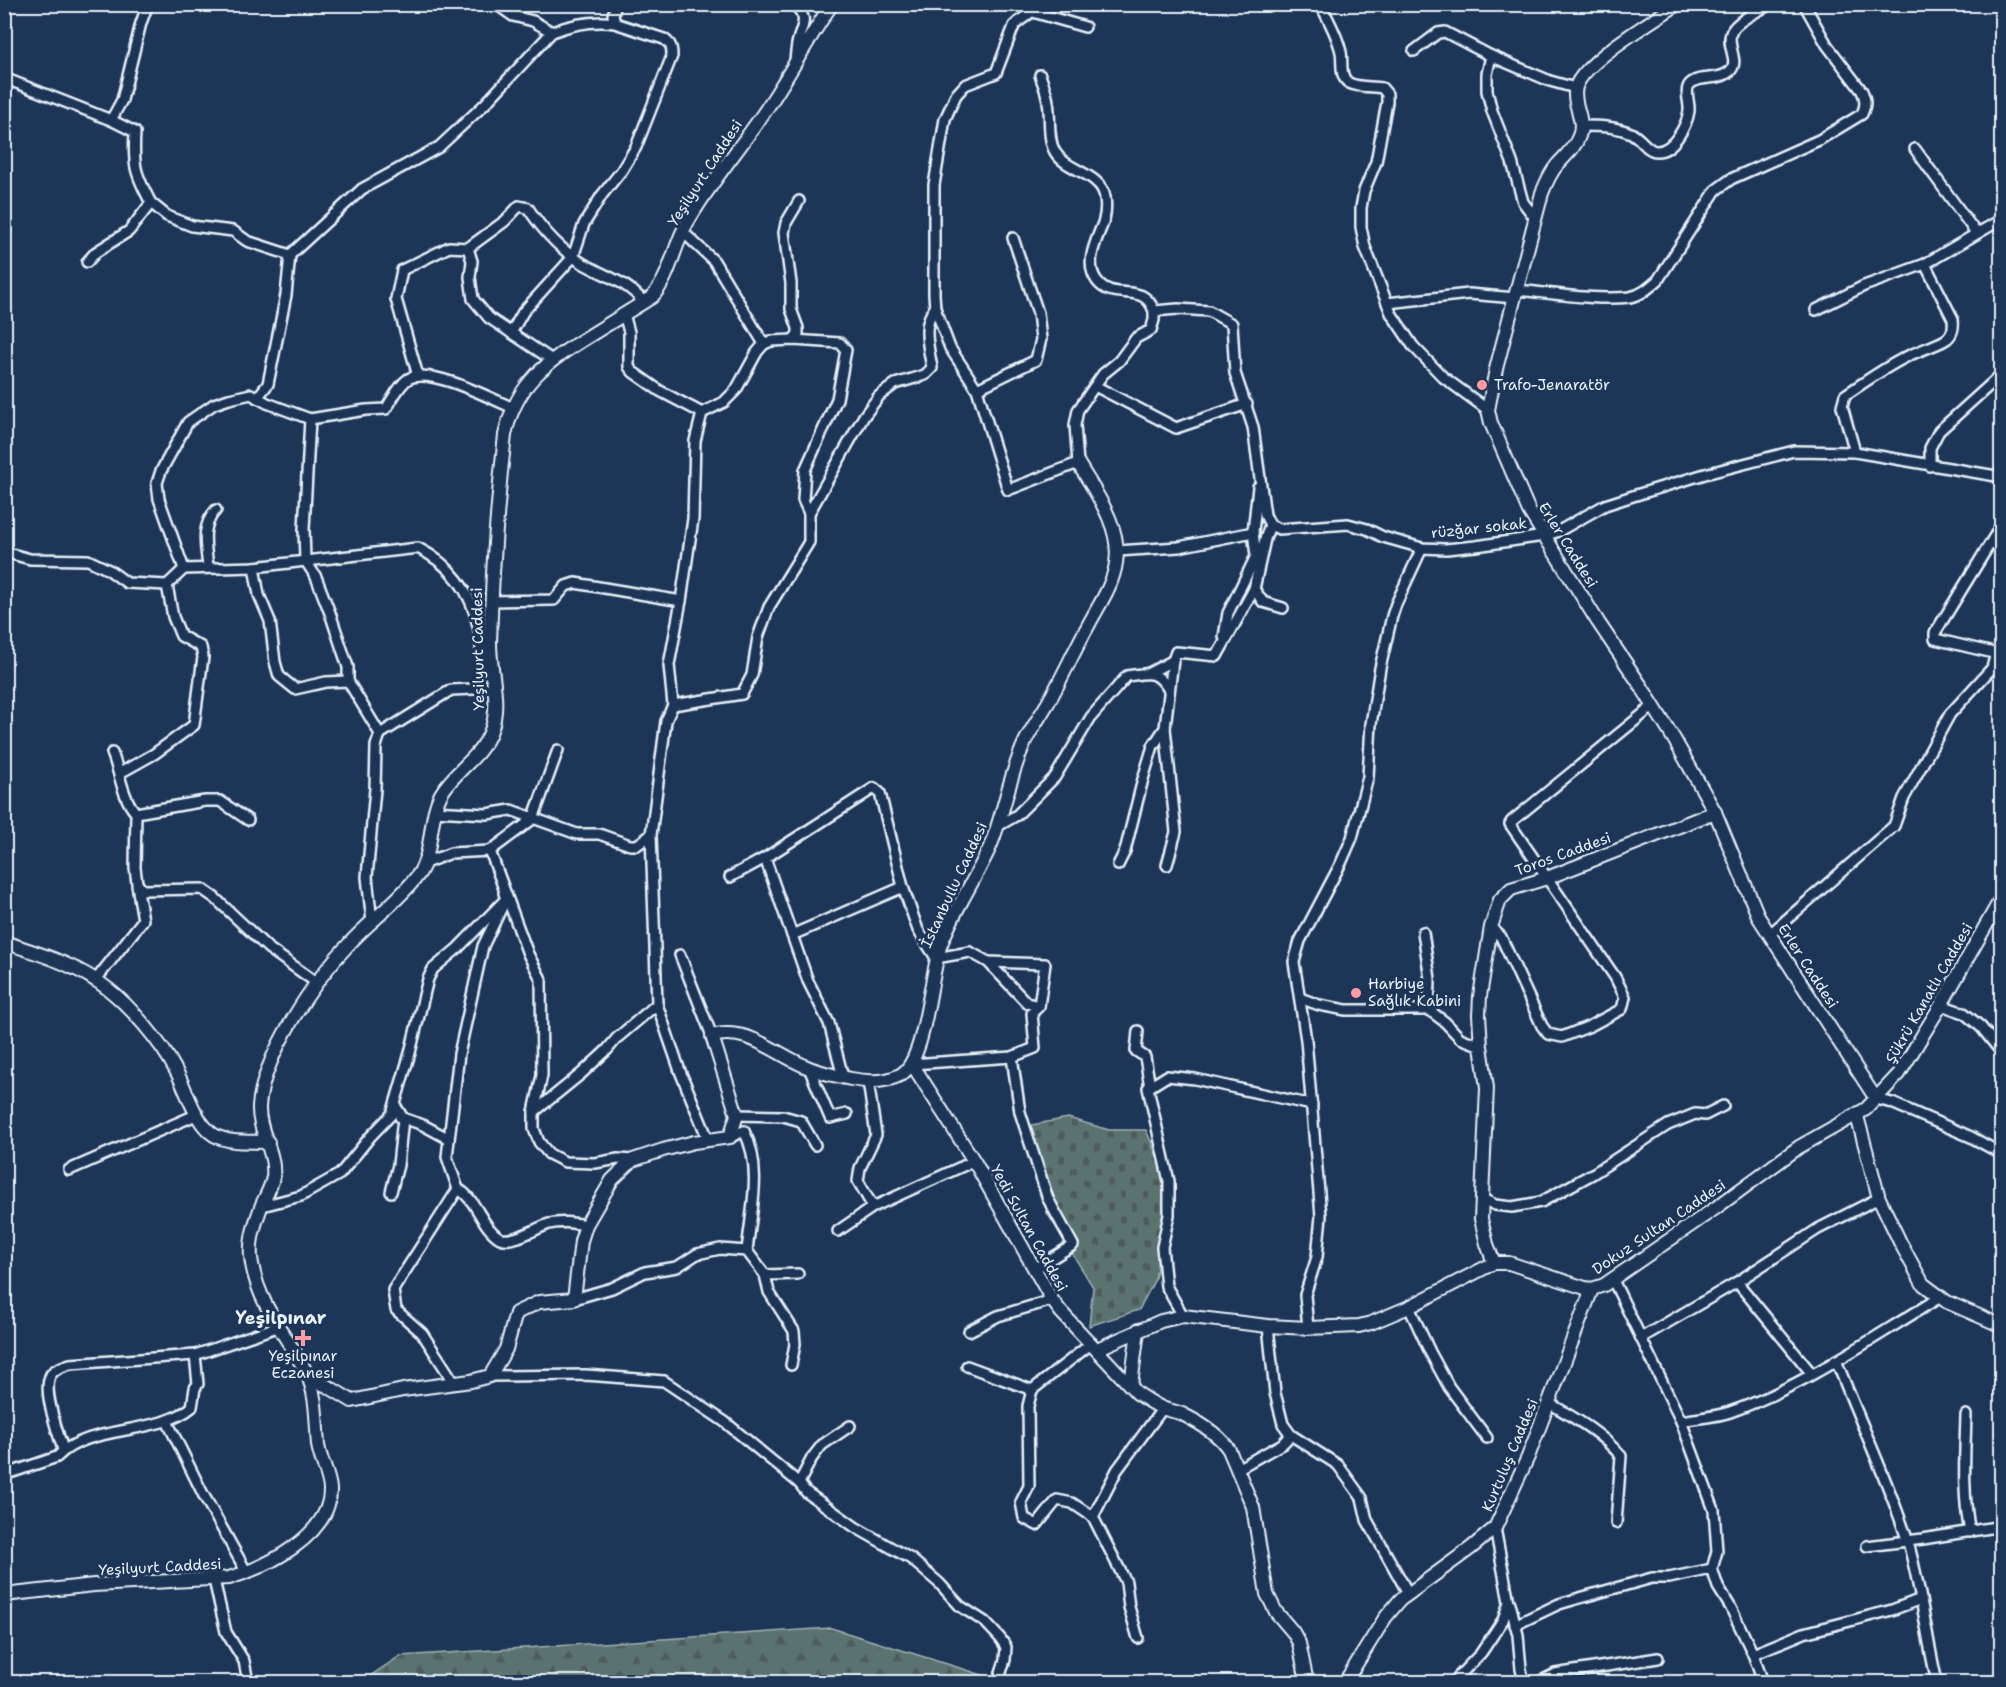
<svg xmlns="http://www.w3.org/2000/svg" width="2006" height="1687" viewBox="0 0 2006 1687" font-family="'Shantell Sans',sans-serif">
	<defs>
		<pattern id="forest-firs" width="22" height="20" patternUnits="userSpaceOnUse" patternTransform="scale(1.5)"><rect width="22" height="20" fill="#5a7370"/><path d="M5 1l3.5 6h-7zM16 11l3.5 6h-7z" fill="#4f5b5b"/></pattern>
		<pattern id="cemetery-stones" width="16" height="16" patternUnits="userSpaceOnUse" patternTransform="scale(1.5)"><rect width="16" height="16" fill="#5a7370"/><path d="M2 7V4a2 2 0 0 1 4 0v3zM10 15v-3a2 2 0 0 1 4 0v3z" fill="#4f5b5b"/></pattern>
	</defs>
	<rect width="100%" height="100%" fill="#1d3557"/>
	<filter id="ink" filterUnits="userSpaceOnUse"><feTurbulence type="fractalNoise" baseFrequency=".0167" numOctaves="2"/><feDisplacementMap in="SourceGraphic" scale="12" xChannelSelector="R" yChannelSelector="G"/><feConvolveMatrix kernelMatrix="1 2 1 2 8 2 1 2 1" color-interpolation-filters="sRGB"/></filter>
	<g filter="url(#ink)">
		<polygon fill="url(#forest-firs)" stroke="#a1b2b4" stroke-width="1.5" points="831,1628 1005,1682 361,1682 400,1656"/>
		<polygon fill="url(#cemetery-stones)" stroke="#a1b2b4" stroke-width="1.5" points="1068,1118 1109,1130 1146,1130 1166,1176 1164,1228 1155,1279 1139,1310 1089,1326 1093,1287 1047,1213 1021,1127"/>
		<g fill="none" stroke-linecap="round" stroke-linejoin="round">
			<defs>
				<g id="street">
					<path d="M496,4L513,16L533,21L552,32C573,24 592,20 615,23"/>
					<path d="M794,4C809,20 803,22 798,40C796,47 796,54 795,60"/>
					<path d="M1037,4C1032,15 1022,17 1014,26L996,73L965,85L956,95L945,119L934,185V294L935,308L950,348L977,389L1008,490L1078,463L1075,425L1078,410L1103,374L1119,361L1136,338L1151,330L1154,320V311L1178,309L1209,311L1232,324L1235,373L1253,427L1265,515L1270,525"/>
					<path d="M1320,4C1329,20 1337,35 1341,52C1343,62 1339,77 1349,83C1359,88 1372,86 1382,88L1387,94V102L1376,162L1364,191L1361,208V227L1365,247L1391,313L1413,346L1443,377L1488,410"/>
					<polyline points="1033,12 1085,27"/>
					<polyline points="1414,51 1438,33 1445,32 1491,56 1550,81 1575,88"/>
					<polyline points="1491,56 1487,74 1487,91 1492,111 1512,162 1523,202 1535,218"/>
					<path d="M1040,75C1043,84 1047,93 1048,102C1051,117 1047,138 1055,152C1066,171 1101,173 1105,197C1106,204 1106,212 1104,220C1098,238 1083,262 1097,281C1113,303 1143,280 1154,311"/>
					<path d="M4,78L111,120L135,132C133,166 135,173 151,203L129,231L96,252L87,262"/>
					<polyline points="111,120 122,100 141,23 148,4"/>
					<path d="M1581,126C1598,126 1615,126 1631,133C1640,137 1647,151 1656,151C1673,152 1687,125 1689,111C1690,103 1684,90 1690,84C1699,75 1719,81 1729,72C1741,62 1726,47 1731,33C1734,22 1761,9 1771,4"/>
					<polyline points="1915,149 1976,233"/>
					<polyline points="151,203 167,216 192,226 233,231 247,241 290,255"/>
					<polyline points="683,232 714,261 764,344"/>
					<polyline points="468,248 472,261 470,277 473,299 489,318 552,360"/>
					<path d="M1517,290C1549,293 1599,301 1630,297C1641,295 1649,288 1658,280L1716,190L1731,179L1819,140L1862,114C1866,105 1866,100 1862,91L1827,45L1804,4"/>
					<polyline points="1387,303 1469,294 1515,298"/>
					<polyline points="1816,310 1864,286 1925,264 2002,219"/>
					<polyline points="624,314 629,332 629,367 633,372 660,391 702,413"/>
					<path d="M511,333L523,312L573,257L584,224L602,195L622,170L636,147L672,56C672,47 671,44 664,39L615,23L613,15L616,4"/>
					<polyline points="793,340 798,334 798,328 791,309 791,283 784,233 786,223 799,201"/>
					<path d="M418,376L396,299L402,270L449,247L468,248L505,221L519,206L528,208C543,231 560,250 584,264C609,278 624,280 644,302"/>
					<polyline points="1095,386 1176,428 1247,404"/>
					<polyline points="977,389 1036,360 1041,339 1038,313 1013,238"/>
					<polyline points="257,398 268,384 286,295 290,255 362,189 439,147 485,104 552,32"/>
					<polyline points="310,419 304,529 305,560 316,577 330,613 348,667 348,681"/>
					<path d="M1855,452L1842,406L1845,395C1865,382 1884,368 1906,357C1917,351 1935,346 1945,340C1953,335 1954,328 1953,319L1925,264"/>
					<polyline points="1930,466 1930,448 1939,431 2002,374"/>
					<polyline points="2002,524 1935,633 1935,639 2002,655"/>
					<polyline points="1117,551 1179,547 1253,532"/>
					<path d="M4,552L30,559L88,560L109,570L127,583L167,585L184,569L254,567L418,548C450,564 471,591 478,626C481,636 480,648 483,658C486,668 491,678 495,688L451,690L380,734"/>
					<path d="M208,567C206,546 200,527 216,510"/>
					<polyline points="254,567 259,595 270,621 275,662 279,676 295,689 326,682 348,681 380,734 376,746 375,789 367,877 372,922"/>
					<path d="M184,569L159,499L157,483L161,471L188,422L214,404L229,399L251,394L267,403L310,419L366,410L386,409C392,400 399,385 408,379C429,366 492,399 513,408"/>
					<polyline points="1254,589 1263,602 1283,608"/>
					<polyline points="492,601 554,600 566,586 575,583 681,601"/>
					<polyline points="1224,637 1228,613 1256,556 1253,532 1258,487"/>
					<polyline points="1149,673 1172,661"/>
					<path d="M673,705L742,694L752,675L758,637L769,607L809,542V513L864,416L879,396L895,384L925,375L932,368C929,349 921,324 935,308"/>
					<polyline points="1165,728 1176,832 1167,865"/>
					<path d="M112,753C120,772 122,798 136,813L135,868L137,883L142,890L202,889L215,898L268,948L317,983"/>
					<polyline points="120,773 154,754 194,725 203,657 201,647 181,636 173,617 167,585"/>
					<polyline points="434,811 487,814 511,810 577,834 599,834 630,845 637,845 651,835"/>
					<polyline points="136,813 205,801 220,801 248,820"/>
					<path d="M998,826L1017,815L1055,777L1091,717L1127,676C1149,673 1156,669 1169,690"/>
					<polyline points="490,851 533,819 558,750"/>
					<polyline points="765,858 808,981 829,1023 843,1077"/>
					<polyline points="425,863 451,853 490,851 528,954 541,979 542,1075 534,1112 534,1129 539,1142 549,1154 565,1162 595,1163 618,1159 633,1160"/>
					<polyline points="1118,865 1125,851 1143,779 1153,746 1165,728 1173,660 1176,652 1217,656 1254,589 1265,539 1270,525 1279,529 1348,524 1367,529 1383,537 1422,548 1446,549 1476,546 1544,536 1559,531 1605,505 1636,495 1705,474 1794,451 1855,452 2002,477"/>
					<polyline points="730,877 765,858 874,788 880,793 903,887 918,930 936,958 970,952 988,962 1027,1003 1039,1006"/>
					<polyline points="1491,927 1501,937 1542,1026 1548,1034 1562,1037 1590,1026 1622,1009 1625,997 1615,977 1510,824 1512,821 1653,706"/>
					<polyline points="1423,932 1430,979 1429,1010"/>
					<polyline points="1770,934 1894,826 1904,798 1950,714 1992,668 1996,653"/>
					<polyline points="792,935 903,887"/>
					<polyline points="680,955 712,1036"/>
					<polyline points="95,981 143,920 137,885"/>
					<polyline points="1300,998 1319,1005 1346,1010 1429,1010 1445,1022 1460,1038 1481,1046"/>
					<polyline points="1941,1005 1964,1013 1981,1027 2002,1053"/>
					<polyline points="1138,1031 1136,1051 1145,1057 1150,1087"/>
					<polyline points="1012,1057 1020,1112 1048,1199 1073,1245 1035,1269"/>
					<polyline points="912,1064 1012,1057 1035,1048 1032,1013 1039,1006 1045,964 988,962"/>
					<polyline points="809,1068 830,1118 847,1114"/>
					<polyline points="868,1081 876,1135 860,1168 858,1181 873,1207"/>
					<polyline points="1876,1099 1892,1103 1971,1137 2002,1154"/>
					<polyline points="534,1112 581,1074 607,1050 617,1038 657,1004"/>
					<polyline points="737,1115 783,1116 801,1121 815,1145"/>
					<polyline points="400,1117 423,1125 449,1139"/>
					<polyline points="708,1139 680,1071 657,1004 651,835 666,721 673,705 669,665 681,601 693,519 695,441 702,413 724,402 736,390 757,352 764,344 771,341 793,340 840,343 846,350 837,399 805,470 803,500 809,513"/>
					<polyline points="69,1170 198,1114"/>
					<polyline points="458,1189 447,1157 459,1054 483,946 502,907"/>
					<polyline points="391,1192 398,1165 403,1118 395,1105"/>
					<polyline points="1481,1198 1495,1205 1512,1207 1541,1202 1594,1173 1668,1125 1695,1114 1705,1115 1723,1106"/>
					<polyline points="262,1206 301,1196 340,1174 370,1137 392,1114 410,1053 428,979 433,969 458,948 506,899 504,893"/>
					<polyline points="838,1231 873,1207 974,1161"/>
					<polyline points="747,1251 765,1275 769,1292 794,1331 795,1344 791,1365"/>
					<polyline points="765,1275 798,1274"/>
					<polyline points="1613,1280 1681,1421 1714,1510 1717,1551 1712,1569 1718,1587 1731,1608 1753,1654 1763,1682"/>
					<polyline points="1737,1282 1812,1374"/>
					<path d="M574,1299L612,1288L645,1272L677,1267L697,1254L720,1249L747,1251C751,1212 763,1166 744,1131L730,1137"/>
					<polyline points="1409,1307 1430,1352 1449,1387 1487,1438"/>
					<polyline points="1183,1316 1166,1286 1162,1247 1169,1215 1169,1181 1148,1088 1167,1076 1195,1079 1312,1105"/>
					<polyline points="1268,1326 1275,1393 1283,1424 1291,1435 1338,1465 1362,1498 1367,1520 1408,1593"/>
					<polyline points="1308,1328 1305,1295 1317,1257 1321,1216 1306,1040 1294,962 1300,941 1341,863 1352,838 1368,777 1371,724 1380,668 1392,616 1396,604 1422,548"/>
					<polyline points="969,1331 998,1316 1052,1300"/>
					<polyline points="1641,1338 1737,1282 1818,1229 1879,1198"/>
					<polyline points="1092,1343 1032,1390 1028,1406 1029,1486 1021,1502 1024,1518 1037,1525 1057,1500 1072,1503 1093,1517 1117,1470 1163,1408"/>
					<path d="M1836,1360C1859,1420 1887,1478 1907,1539C1921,1586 1926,1635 1937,1682"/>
					<polyline points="967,1366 1032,1390"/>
					<polyline points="490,1376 586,1375 664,1381 725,1422 799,1483 806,1492 855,1527 911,1559 939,1583 960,1606 985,1622 1000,1638 1006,1647 1005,1660 998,1682"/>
					<path d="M455,1384L422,1333L396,1310L393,1290L458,1189C477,1199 481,1227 500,1238C512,1244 536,1228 549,1224C562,1221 573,1223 586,1225"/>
					<path d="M1549,1403C1576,1419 1600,1432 1621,1456L1616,1523"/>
					<path d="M1966,1415C1965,1454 1962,1493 1970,1532"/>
					<polyline points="167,1421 203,1494 247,1573"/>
					<path d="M1681,1421C1697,1418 1715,1417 1730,1412C1803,1387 1872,1338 1939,1298"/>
					<path d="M63,1450C59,1434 39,1385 53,1372C57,1368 64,1366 70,1364L195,1355L277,1327"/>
					<polyline points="1239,1468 1282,1444 1291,1435"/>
					<path d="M4,1475L57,1457C88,1424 157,1436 192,1407L195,1388L198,1384L195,1355"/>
					<polyline points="799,1483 812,1458 822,1445 850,1426"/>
					<polyline points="1093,1517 1126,1582 1129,1607 1138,1638"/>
					<polyline points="1867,1546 1923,1539 2002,1526"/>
					<polyline points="214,1580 226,1632 244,1661 248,1682"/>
					<polyline points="1510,1603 1518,1635 1521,1669 1524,1682"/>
					<polyline points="1515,1625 1559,1604 1576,1599 1652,1578 1669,1578 1712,1569"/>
					<polyline points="1753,1654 1804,1633 1892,1610 1921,1599"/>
					<polyline points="1460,1682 1458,1677 1481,1653 1503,1620 1509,1602 1495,1528"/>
					<polyline points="1539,1682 1555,1674 1658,1658"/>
				</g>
				<g id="secondary">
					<path d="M1678,4C1655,19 1583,62 1576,87C1571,103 1586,119 1579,136C1575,148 1565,156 1557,165C1550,173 1546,183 1542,193L1496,369L1488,410L1491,423L1529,511L1598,622L1641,686L1674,739L1715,812L1759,918L1876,1099"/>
					<path d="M4,942C40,954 78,965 108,989C131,1007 161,1042 175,1069C187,1089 194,1122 214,1135C230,1144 250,1141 268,1142"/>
					<path d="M912,1064L974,1161L1052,1300L1061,1312L1137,1393C1145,1398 1153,1404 1162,1408C1169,1411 1177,1411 1184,1415C1200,1423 1220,1435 1229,1450L1253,1507L1267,1594L1276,1612L1293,1632L1299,1643L1307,1682"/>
					<polyline points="1857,1116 1879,1198 1900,1242 1923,1284 1947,1302 2002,1326"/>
					<polyline points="1494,1263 1487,1244 1481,1219 1487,1088 1481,1046 1479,1015 1480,996 1491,927 1500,900 1511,889 1547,878 1715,812"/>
					<polyline points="1097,1349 1161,1321 1183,1316 1268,1326 1308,1328 1359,1326 1371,1323 1409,1307 1494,1263 1509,1263 1585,1288 1592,1289 1604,1285 1717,1207 1799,1147 1866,1109 1899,1074 1941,1005 2002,897"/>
					<path d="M309,1378L329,1387L352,1401L403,1390L471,1381L490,1376L506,1349L516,1313L539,1302L574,1299L581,1241L586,1225L612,1180L633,1160L663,1150L694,1142L730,1137L737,1115L712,1036C748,1026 775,1054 807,1067C821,1073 836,1076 851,1079C866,1082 885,1083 900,1075C926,1062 930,973 941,944C954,910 975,880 990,847C1004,813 1009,777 1024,744C1031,729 1041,715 1049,701C1063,676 1075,649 1089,624C1099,605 1113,585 1116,563C1122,527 1095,492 1078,463"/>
					<polyline points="1131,1385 1138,1330"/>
					<path d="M4,1595L94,1585L229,1578C266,1567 331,1536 330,1489C329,1474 320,1460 318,1445C316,1422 317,1395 307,1374C288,1336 260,1309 252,1264C248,1245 254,1226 261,1207C265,1197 271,1188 273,1177C276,1152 258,1132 259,1107C262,1057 314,980 349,944C371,920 399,901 418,875C434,852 428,819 441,794C454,771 480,758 490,733C502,704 490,673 490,643C492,573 497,504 505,435C516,383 547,362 589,336C610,323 631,310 652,297C671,276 673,247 687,223C711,180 745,143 771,102C792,70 810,36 832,4"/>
					<polyline points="1345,1682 1385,1618 1400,1600 1471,1548 1495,1528 1528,1457 1592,1289"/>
				</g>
			</defs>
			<use href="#street" stroke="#e8f1f8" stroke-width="14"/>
			<use href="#secondary" stroke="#e8f1f8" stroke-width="16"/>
			<use href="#street" stroke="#1d3557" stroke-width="9"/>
			<use href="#secondary" stroke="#1d3557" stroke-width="12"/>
		</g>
	</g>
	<g fill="#ff9aa2" stroke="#1d3557" stroke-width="2">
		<circle cx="1482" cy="385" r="6"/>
		<circle cx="1356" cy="993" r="6"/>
		<path d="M300 1329h6v6h6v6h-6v6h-6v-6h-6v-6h6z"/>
	</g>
	<g text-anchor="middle" stroke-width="6" stroke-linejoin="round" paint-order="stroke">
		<g font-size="15" fill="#e8f1f8" stroke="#1d3557">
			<text transform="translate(705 173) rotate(-57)" y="5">Yeşilyurt Caddesi</text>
			<text transform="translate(1479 528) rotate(-6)" y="5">rüzğar sokak</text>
			<text transform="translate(1568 545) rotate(58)" y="5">Erler Caddesi</text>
			<text transform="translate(478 649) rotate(-91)" y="5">Yeşilyurt Caddesi</text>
			<text transform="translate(1563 854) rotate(-20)" y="5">Toros Caddesi</text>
			<text transform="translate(954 885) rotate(-65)" y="5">İstanbullu Caddesi</text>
			<text transform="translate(1808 966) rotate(57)" y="5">Erler Caddesi</text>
			<text transform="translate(1929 993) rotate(-60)" y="5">Şükrü Kanatlı Caddesi</text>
			<text transform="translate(1659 1227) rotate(-34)" y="5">Dokuz Sultan Caddesi</text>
			<text transform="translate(1029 1228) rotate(61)" y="5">Yedi Sultan Caddesi</text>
			<text transform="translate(1510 1455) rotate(-67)" y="5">Kurtuluş Caddesi</text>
			<text transform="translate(160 1567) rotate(-3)" y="5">Yeşilyurt Caddesi</text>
		</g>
		<g font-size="15" fill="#e8f1f8" stroke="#1d3557" text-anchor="start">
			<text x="1494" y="390">Trafo-Jenaratör</text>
			<text x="1368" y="989">Harbiye<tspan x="1368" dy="17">Sağlık Kabini</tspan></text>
			<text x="303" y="1361" text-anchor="middle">Yeşilpınar<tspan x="303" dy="17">Eczanesi</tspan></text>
		</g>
		<g font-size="18" font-weight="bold" fill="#e8f1f8" stroke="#1d3557">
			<text x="281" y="1324">Yeşilpınar</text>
		</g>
	</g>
	<rect width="2006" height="1687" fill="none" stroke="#1d3557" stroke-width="24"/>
	<rect x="12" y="12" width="1982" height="1663" fill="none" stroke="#e8f1f8" stroke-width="2" filter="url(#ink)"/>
</svg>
